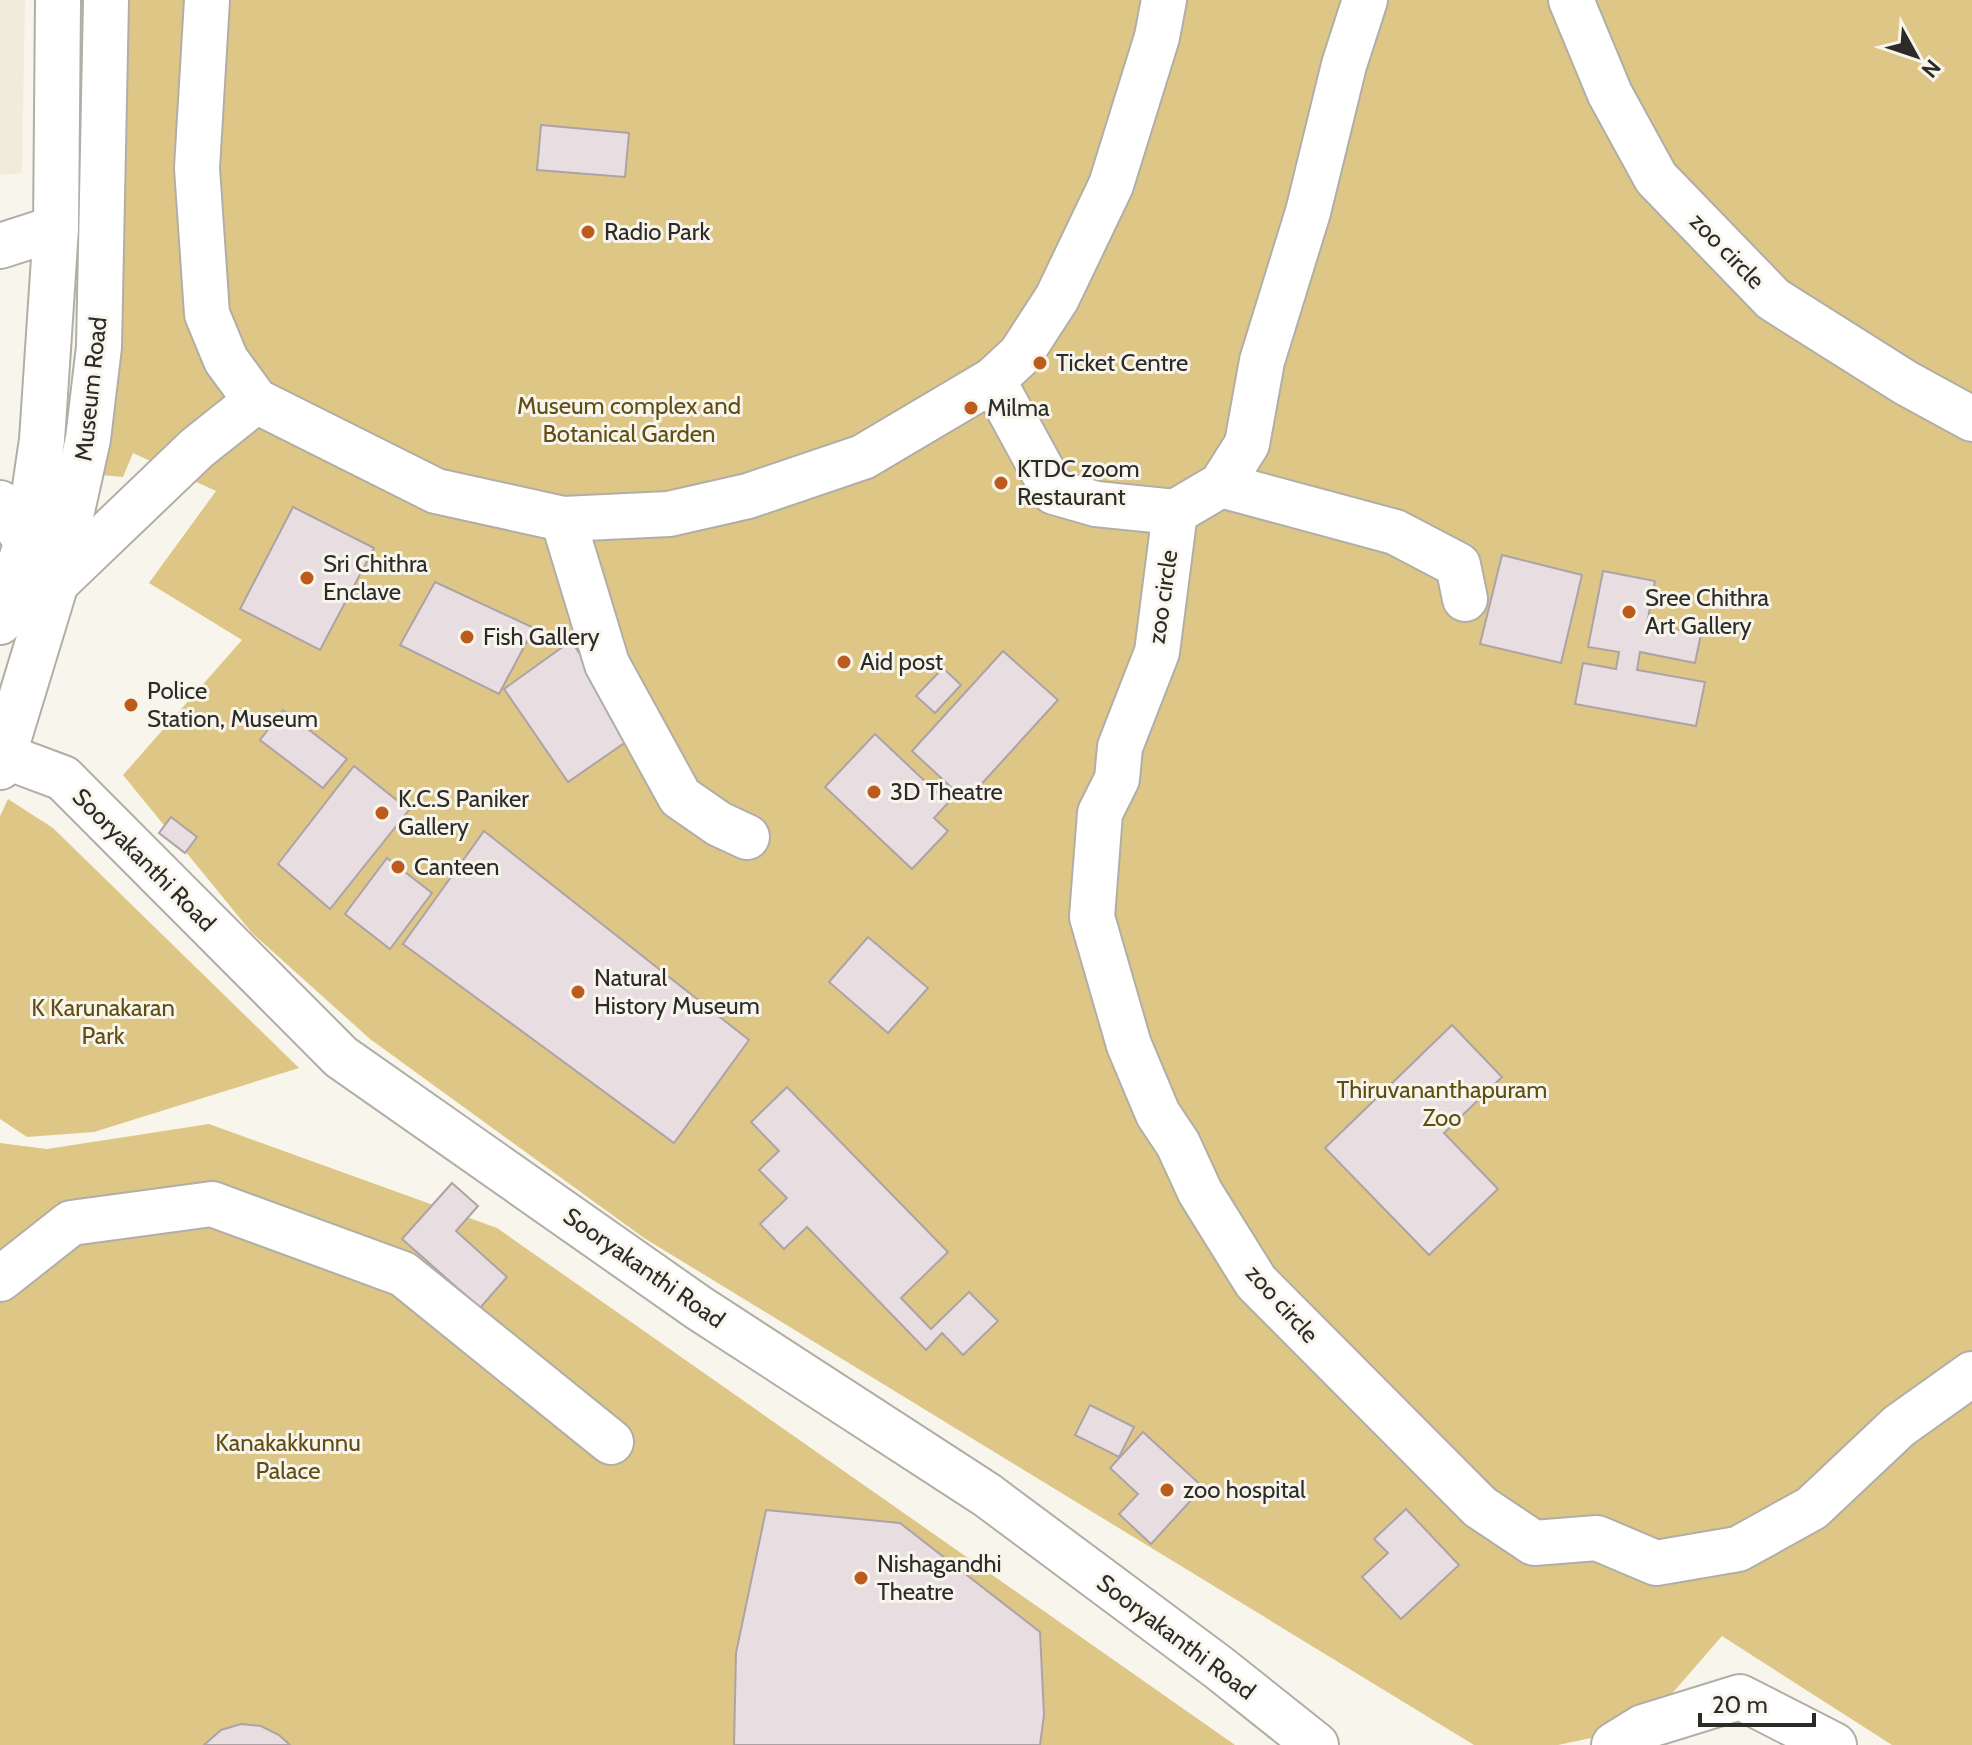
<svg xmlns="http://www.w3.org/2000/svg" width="1972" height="1745" viewBox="0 0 1972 1745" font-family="Cabin,sans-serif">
	<rect width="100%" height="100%" fill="#f8f5ec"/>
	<polygon fill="#f1ebdb" points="0,0 25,0 22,173 0,175"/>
	<g fill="#dec786">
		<polygon points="116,0 1972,0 1972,1745 1892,1745 1722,1636 1643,1727 1558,1745 1474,1745 644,1238 370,1039 252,933 123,775 242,640 149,583 216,491 133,453 123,477 91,474"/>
		<polygon points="8,799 53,828 299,1068 94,1132 27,1137 0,1119 0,816"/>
		<polygon points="209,1124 497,1228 1235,1745 0,1745 0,1143 47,1149"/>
	</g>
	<g fill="#e8dde0" stroke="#ada3a6" stroke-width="2">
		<polygon points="541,125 629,133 625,177 537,170"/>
		<polygon points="293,507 374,548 320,650 240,609"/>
		<polygon points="1502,555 1582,575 1561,663 1480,644"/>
		<polygon points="1603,571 1655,581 1647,624 1701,634 1695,663 1640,652 1637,670 1705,682 1696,726 1575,704 1583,663 1616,669 1619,652 1588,647"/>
		<polygon points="435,582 534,628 499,694 400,645"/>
		<polygon points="571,641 636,735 568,782 504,689"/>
		<polygon points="1003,651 1058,700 966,801 912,751"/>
		<polygon points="943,668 961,685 935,713 916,696"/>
		<polygon points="283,710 347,759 323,788 260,740"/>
		<polygon points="875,734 948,803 934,818 948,831 912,869 825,787"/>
		<polygon points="354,766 409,810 330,909 278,864"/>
		<polygon points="171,817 197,837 185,853 159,833"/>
		<polygon points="484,831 749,1040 674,1143 403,944"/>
		<polygon points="387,858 432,893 390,949 345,914"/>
		<polygon points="868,937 928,988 888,1033 829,982"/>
		<polygon points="1452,1025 1502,1077 1444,1133 1498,1189 1429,1255 1325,1148"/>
		<polygon points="787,1087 948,1252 901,1298 931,1329 969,1292 998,1321 963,1355 942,1333 926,1350 807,1227 784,1249 760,1224 787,1198 759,1170 779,1151 751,1122"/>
		<polygon points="452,1183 478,1206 456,1231 507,1277 480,1308 402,1239"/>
		<polygon points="1090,1405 1134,1427 1119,1457 1075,1435"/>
		<polygon points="1143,1432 1203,1487 1151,1544 1119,1514 1138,1494 1110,1468"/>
		<polygon points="1406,1509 1459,1565 1401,1619 1362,1577 1388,1553 1374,1539"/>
		<polygon points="766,1510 900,1523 1040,1632 1044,1715 1040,1745 734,1745 736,1653"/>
		<polygon points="241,1724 261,1726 279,1735 290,1745 204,1745 221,1730"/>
	</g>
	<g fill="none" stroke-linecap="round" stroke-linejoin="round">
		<defs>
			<g id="minor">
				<polyline points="207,0 197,168 207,314 226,360 256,401 436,491 563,519 669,514 748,496 863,457 993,380 1020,355 1057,298 1111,185 1157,37 1164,0"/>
				<polyline points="1571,0 1610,94 1656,178 1773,299 1906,383 1972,419"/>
				<polyline points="0,246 56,228"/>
				<polyline points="993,380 1054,492 1096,504 1175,512 1221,485 1247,444 1262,361 1308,212 1344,65 1365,0"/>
				<polyline points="1221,485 1395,532 1458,565 1465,599"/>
				<polyline points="0,503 43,565"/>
				<polyline points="1175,512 1157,652 1120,747 1117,779 1100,813 1092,917 1129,1045 1158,1114 1178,1144 1200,1192 1256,1282 1480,1507 1534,1543 1597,1538 1656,1563 1738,1549 1812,1508 1899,1426 1972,1374"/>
				<polyline points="563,519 607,664 680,797 719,824 747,837"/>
				<polyline points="35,581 56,583 197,448 256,401"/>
				<polyline points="4,756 63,778 341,1057 699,1308 987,1495 1218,1667 1316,1745"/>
				<polyline points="0,1279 71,1223 212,1204 403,1274 611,1442"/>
				<polyline points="1614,1745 1643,1727 1740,1697 1834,1745"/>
			</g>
			<g id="major">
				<polyline points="0,622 27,542 42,440 56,228 58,0"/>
				<polyline points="0,767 56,583 88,439 99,347 106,0"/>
			</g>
		</defs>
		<use href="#minor" stroke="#b1aea6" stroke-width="48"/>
		<use href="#major" stroke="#b1aea6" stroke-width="48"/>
		<use href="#minor" stroke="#fff" stroke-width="44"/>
		<use href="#major" stroke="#fff" stroke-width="44"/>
	</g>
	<g fill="#bd5b1d" stroke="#f8f5ec" stroke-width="3">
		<circle cx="588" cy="232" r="8"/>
		<circle cx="1040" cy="363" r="8"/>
		<circle cx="971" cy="408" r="8"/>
		<circle cx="1001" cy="483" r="8"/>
		<circle cx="307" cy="578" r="8"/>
		<circle cx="1629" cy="612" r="8"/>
		<circle cx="467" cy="637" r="8"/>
		<circle cx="844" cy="662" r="8"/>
		<circle cx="131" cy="705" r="8"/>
		<circle cx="874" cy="792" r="8"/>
		<circle cx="382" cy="813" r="8"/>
		<circle cx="398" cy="867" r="8"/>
		<circle cx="578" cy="992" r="8"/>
		<circle cx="1167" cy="1490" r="8"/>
		<circle cx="861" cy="1578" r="8"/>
	</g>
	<g text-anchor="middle" stroke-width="6" stroke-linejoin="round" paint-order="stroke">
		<g font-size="24" fill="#2c2b27" stroke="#f8f5ec" text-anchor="start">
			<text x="604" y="240">Radio Park</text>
			<text x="1056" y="371">Ticket Centre</text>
			<text x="987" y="416">Milma</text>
			<text x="1017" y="477">KTDC zoom<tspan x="1017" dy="28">Restaurant</tspan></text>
			<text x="323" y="572">Sri Chithra<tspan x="323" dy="28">Enclave</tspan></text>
			<text x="1645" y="606">Sree Chithra<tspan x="1645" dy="28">Art Gallery</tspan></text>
			<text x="483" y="645">Fish Gallery</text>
			<text x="860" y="670">Aid post</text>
			<text x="147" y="699">Police<tspan x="147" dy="28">Station, Museum</tspan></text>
			<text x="890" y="800">3D Theatre</text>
			<text x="398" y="807">K.C.S Paniker<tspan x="398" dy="28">Gallery</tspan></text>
			<text x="414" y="875">Canteen</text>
			<text x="594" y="986">Natural<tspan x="594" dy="28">History Museum</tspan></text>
			<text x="1183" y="1498">zoo hospital</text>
			<text x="877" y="1572">Nishagandhi<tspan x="877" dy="28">Theatre</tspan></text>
		</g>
		<g font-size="24" fill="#2c2b27" stroke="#f8f5ec">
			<text transform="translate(1727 251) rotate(46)" y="8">zoo circle</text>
			<text transform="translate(91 389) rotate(-84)" y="8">Museum Road</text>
			<text transform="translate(1163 597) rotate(-82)" y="8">zoo circle</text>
			<text transform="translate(144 860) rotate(45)" y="8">Sooryakanthi Road</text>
			<text transform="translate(644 1268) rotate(35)" y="8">Sooryakanthi Road</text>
			<text transform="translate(1282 1304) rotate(48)" y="8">zoo circle</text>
			<text transform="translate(1176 1637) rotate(37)" y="8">Sooryakanthi Road</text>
		</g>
		<g font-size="24" fill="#5f4d12" stroke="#f8f5ec">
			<text x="629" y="414">Museum complex and<tspan x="629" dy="28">Botanical Garden</tspan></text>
			<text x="103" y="1016">K Karunakaran<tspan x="103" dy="28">Park</tspan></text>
			<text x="1442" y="1098">Thiruvananthapuram<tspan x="1442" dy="28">Zoo</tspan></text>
			<text x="288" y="1451">Kanakakkunnu<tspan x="288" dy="28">Palace</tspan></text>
		</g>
	</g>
	<g transform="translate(1916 56) rotate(130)" stroke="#f8f5ec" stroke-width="6" paint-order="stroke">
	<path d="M0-6L14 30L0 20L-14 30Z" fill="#2c2b27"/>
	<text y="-12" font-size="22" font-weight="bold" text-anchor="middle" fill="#2c2b27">N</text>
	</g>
	<path d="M1700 1713v12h114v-12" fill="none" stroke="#2c2b27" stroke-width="4"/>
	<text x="1712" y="1713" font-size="24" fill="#2c2b27" stroke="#f8f5ec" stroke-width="6" paint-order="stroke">20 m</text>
</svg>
